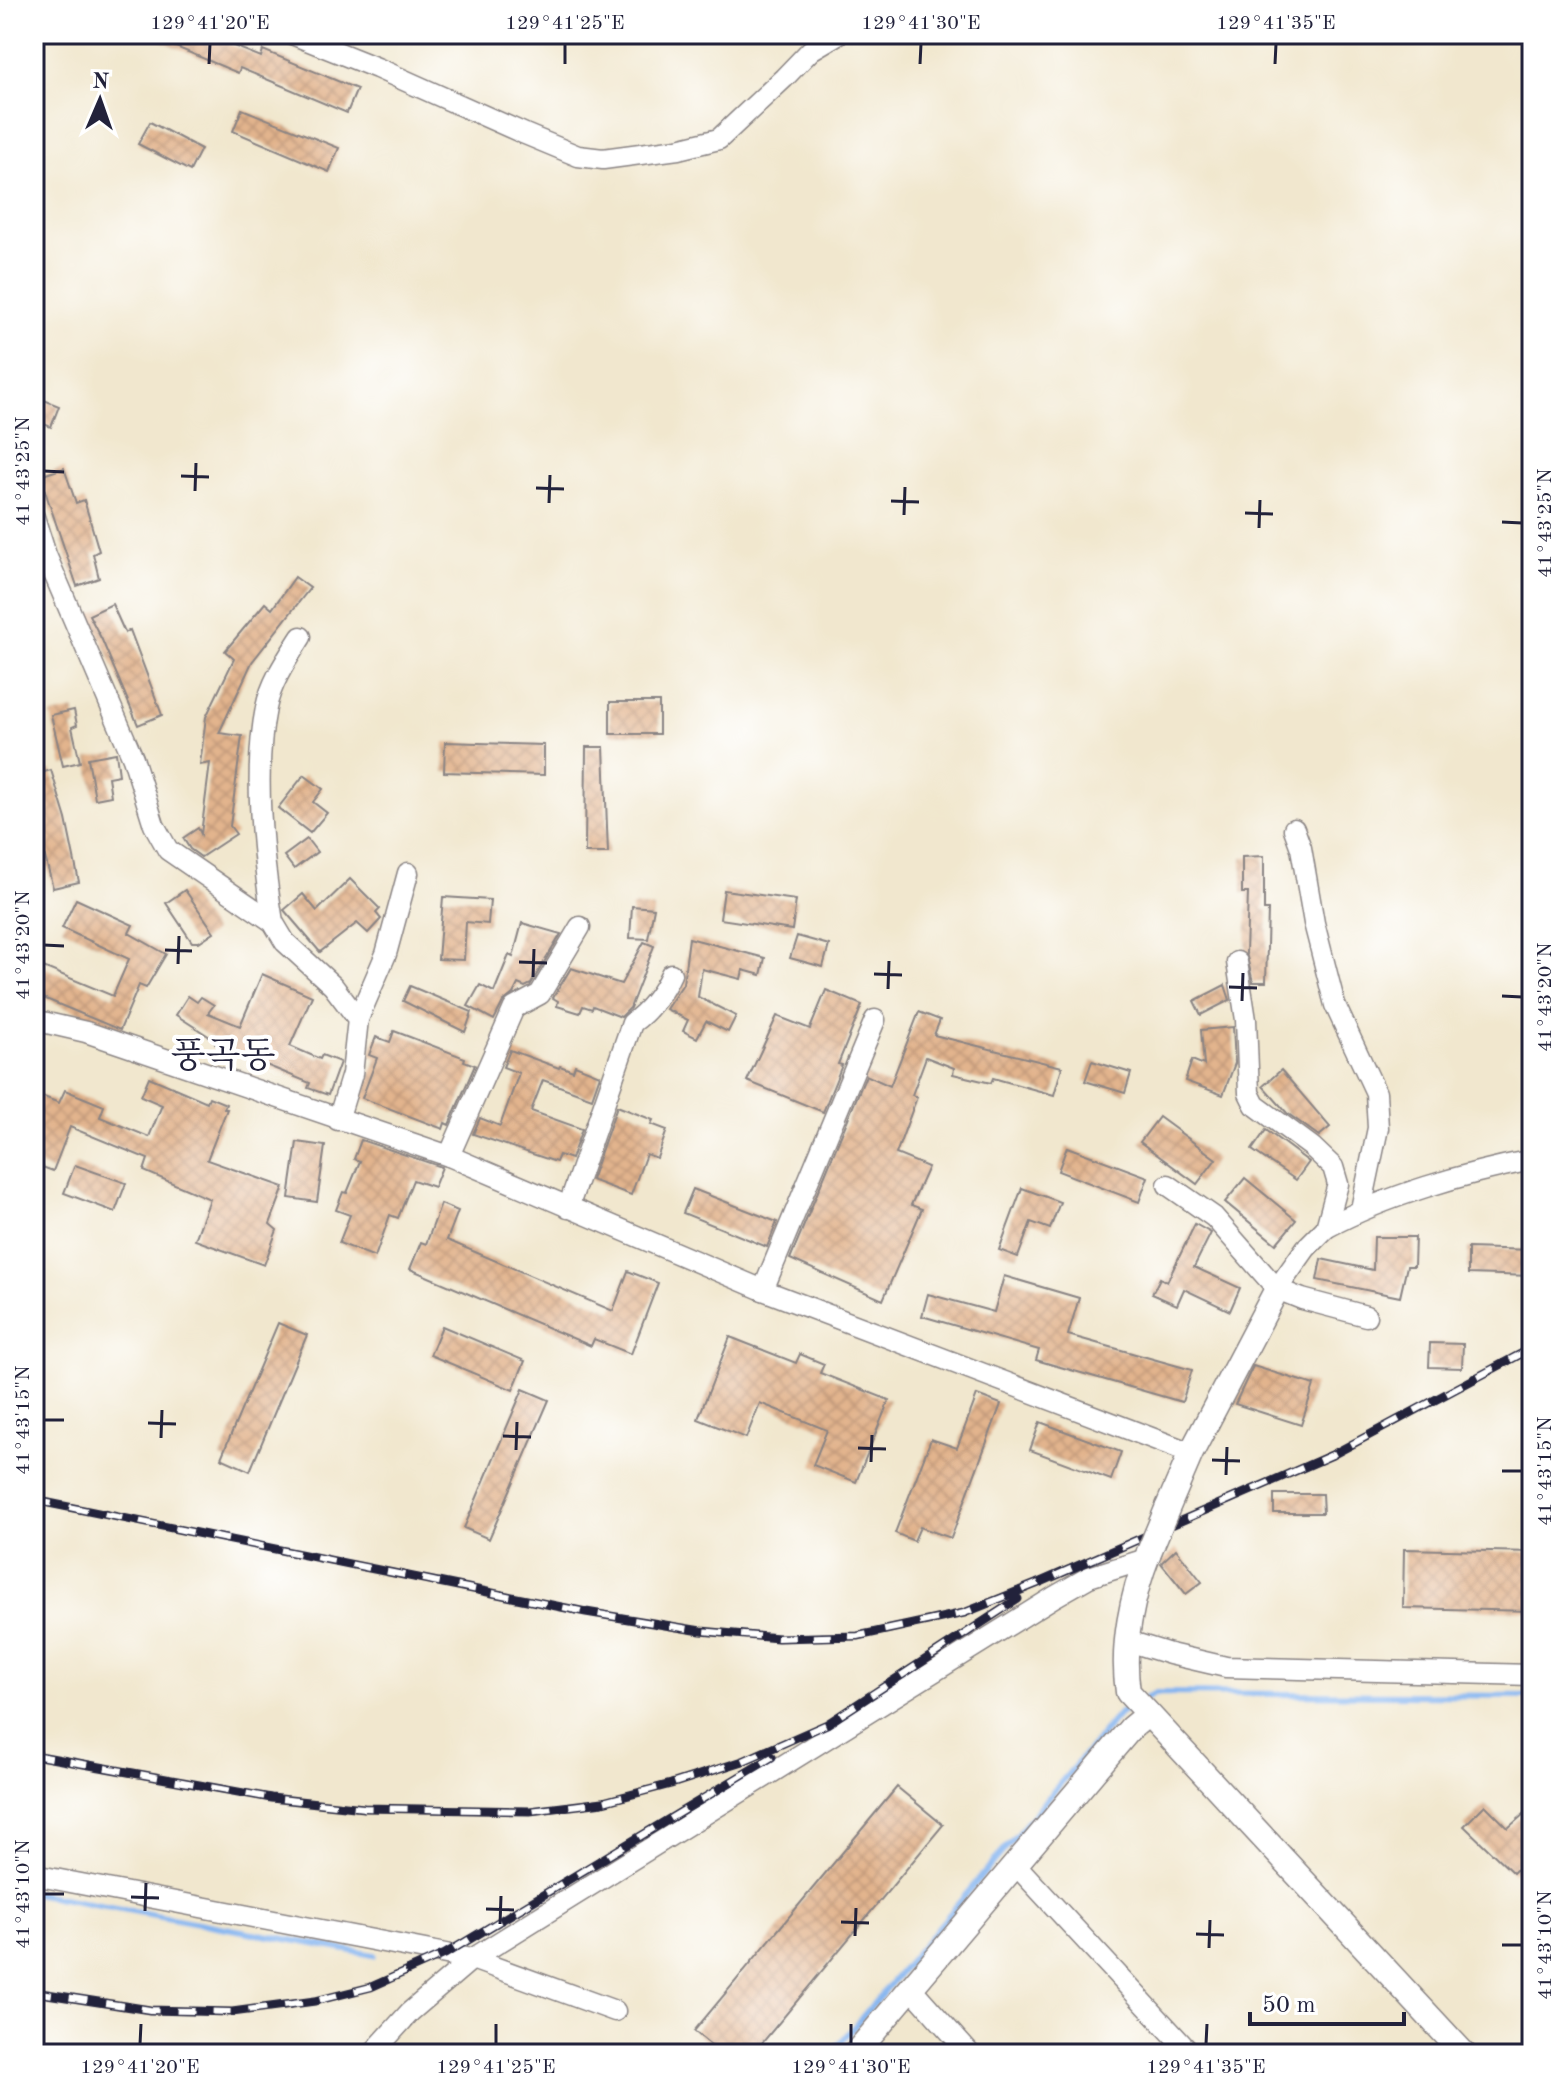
<svg xmlns="http://www.w3.org/2000/svg" width="1566" height="2088" viewBox="0 0 1566 2088" font-family="'Old Standard TT','Noto Serif KR',serif">
	<defs>
		<pattern id="building-cross-hatch" width="8" height="8" patternUnits="userSpaceOnUse" patternTransform="scale(2)"><rect width="8" height="8" fill="#e2b48d"/><path d="M0 0l8 8M0 8l8-8" fill="none" stroke="#c29a7b"/></pattern>
	</defs>
	<rect width="100%" height="100%" fill="#fff"/>
	<filter id="ink" filterUnits="userSpaceOnUse"><feTurbulence type="fractalNoise" baseFrequency=".0125" numOctaves="2"/><feDisplacementMap in="SourceGraphic" scale="16" xChannelSelector="R" yChannelSelector="G"/><feConvolveMatrix kernelMatrix="1 2 1 2 8 2 1 2 1" color-interpolation-filters="sRGB"/></filter>
	<filter id="wash" filterUnits="userSpaceOnUse"><feTurbulence type="fractalNoise" baseFrequency=".006" numOctaves="4" result="noise"/><feDisplacementMap in="SourceGraphic" scale="32" xChannelSelector="R" yChannelSelector="G"/><feGaussianBlur stdDeviation="1.8" result="paint"/><feColorMatrix in="noise" values="0 0 0 0 0 0 0 0 0 0 0 0 0 0 0 0 0 1.4 0 .05"/><feComposite in="paint" operator="in"/></filter>
	<g filter="url(#wash)">
		<rect width="100%" height="100%" fill="#f1e7ce"/>
		<g fill="none" stroke-linecap="round" stroke-linejoin="round">
			<g stroke="#85b5f0" stroke-width="6">
				<polyline points="1145,1699 1156,1693 1532,1696"/>
				<polyline points="34,1893 374,1955"/>
				<polyline points="831,2054 1120,1713 1132,1707"/>
			</g>
		</g>
		<g id="blocks">
			<g fill="url(#building-cross-hatch)">
				<polygon points="145,34 204,34 261,57 263,50 357,89 347,113 240,68 238,73"/>
				<polygon points="242,109 339,148 329,172 233,131"/>
				<polygon points="150,122 201,149 190,171 138,144"/>
				<polygon points="34,396 59,406 51,427 34,420"/>
				<polygon points="64,468 76,503 84,500 99,551 93,554 99,578 77,586 40,476"/>
				<polygon points="295,577 310,588 252,662 219,733 242,736 230,826 236,834 201,857 190,849 183,838 198,828 201,834 210,763 200,765 206,717 234,659 225,651 265,603 272,609"/>
				<polygon points="112,604 125,633 130,630 162,715 138,725 102,640 89,615"/>
				<rect x="610" y="702" width="49" height="32"/>
				<polygon points="74,710 77,725 72,727 80,762 63,766 51,715"/>
				<polygon points="445,742 544,745 544,775 444,772"/>
				<polygon points="586,747 604,747 608,853 585,853"/>
				<polygon points="116,753 119,775 108,777 111,796 95,799 88,758"/>
				<polygon points="51,770 66,819 79,882 53,888 34,814 34,775"/>
				<polygon points="304,775 323,789 313,802 327,813 310,833 278,808"/>
				<polygon points="307,839 317,852 294,869 284,856"/>
				<polygon points="1264,856 1264,910 1268,910 1266,982 1253,982 1246,953 1248,893 1242,893 1242,857"/>
				<polygon points="350,879 380,909 376,913 381,919 368,933 357,923 320,952 284,910 303,894 317,911"/>
				<polygon points="185,890 214,932 199,942 192,942 166,903"/>
				<polygon points="724,890 796,900 792,930 720,919"/>
				<polygon points="443,897 490,900 488,924 466,922 464,960 438,959"/>
				<polygon points="76,899 133,925 129,933 166,954 146,988 139,985 120,1030 34,994 34,982 41,966 113,996 129,959 62,928"/>
				<polygon points="632,906 654,908 648,939 630,938"/>
				<polygon points="522,923 561,934 531,984 525,987 518,984 513,994 503,1002 494,1020 468,1006 480,985 494,992 509,955 513,957"/>
				<polygon points="797,936 829,945 823,967 790,958"/>
				<polygon points="689,938 765,958 761,975 743,970 741,979 702,969 698,997 736,1016 728,1032 706,1021 697,1038 683,1031 688,1020 666,1009 683,984"/>
				<polygon points="644,942 654,946 630,1008 621,1017 593,1006 592,1009 583,1006 580,1013 557,1006 558,1001 553,998 571,968 621,984"/>
				<polygon points="262,974 312,996 290,1046 320,1059 322,1055 340,1062 328,1095 308,1088 310,1083 215,1044 216,1041 176,1015 188,996 197,1002 201,997 214,1005 208,1013 240,1026"/>
				<polygon points="1225,985 1230,1000 1201,1015 1194,1001"/>
				<polygon points="410,986 472,1012 465,1032 403,1001"/>
				<polygon points="826,990 862,1005 838,1064 842,1065 823,1112 747,1081 777,1016 810,1029"/>
				<polygon points="919,1012 940,1020 934,1035 1062,1067 1054,1095 993,1078 991,1083 953,1074 954,1068 926,1057 912,1095 917,1097 896,1154 928,1167 911,1205 922,1209 883,1300 790,1259 866,1075 890,1086"/>
				<polygon points="1233,1027 1235,1063 1223,1095 1185,1081 1192,1060 1204,1065 1201,1030"/>
				<polygon points="394,1031 465,1058 464,1061 475,1065 449,1125 445,1123 443,1129 362,1098 377,1058 369,1055 376,1037 390,1042"/>
				<polygon points="510,1050 559,1068 560,1066 573,1071 575,1065 600,1075 592,1098 543,1080 531,1111 582,1129 571,1159 559,1155 556,1162 473,1134 480,1118 500,1126 519,1073 503,1067"/>
				<polygon points="1092,1061 1131,1073 1125,1093 1085,1081"/>
				<polygon points="1281,1070 1330,1127 1319,1136 1287,1113 1263,1086"/>
				<polygon points="149,1077 207,1102 209,1097 226,1104 224,1109 227,1109 207,1160 284,1187 270,1224 277,1230 264,1265 195,1240 210,1199 144,1171 148,1159 70,1127 53,1171 34,1164 34,1093 59,1103 65,1090 104,1106 100,1117 149,1137 162,1105 141,1096"/>
				<polygon points="617,1106 653,1120 651,1124 667,1130 657,1158 646,1154 631,1195 591,1180"/>
				<polygon points="1159,1117 1216,1159 1197,1184 1140,1142"/>
				<polygon points="1266,1130 1309,1162 1296,1180 1252,1150"/>
				<polygon points="361,1140 442,1167 434,1187 413,1180 398,1218 390,1215 375,1257 339,1243 350,1215 336,1210 343,1192 347,1193 360,1161 354,1159"/>
				<polygon points="297,1142 325,1146 317,1202 289,1198"/>
				<polygon points="1067,1147 1148,1177 1139,1202 1058,1171"/>
				<polygon points="75,1165 126,1183 115,1212 64,1193"/>
				<polygon points="1245,1178 1296,1220 1276,1244 1225,1202"/>
				<polygon points="1022,1188 1060,1202 1050,1229 1031,1222 1018,1257 999,1250"/>
				<polygon points="693,1189 777,1222 767,1247 683,1213"/>
				<polygon points="441,1204 458,1211 447,1240 613,1311 628,1271 658,1283 631,1354 594,1339 591,1346 410,1269 421,1242 426,1244"/>
				<polygon points="1195,1224 1211,1233 1194,1267 1240,1288 1230,1311 1184,1289 1177,1305 1152,1294 1160,1278 1167,1282"/>
				<polygon points="1374,1237 1415,1237 1414,1266 1407,1266 1400,1297 1317,1280 1321,1259 1373,1270"/>
				<polygon points="1468,1248 1532,1250 1532,1276 1468,1274"/>
				<polygon points="1004,1276 1079,1298 1068,1335 1192,1370 1182,1402 1036,1360 1039,1350 922,1316 928,1294 994,1312"/>
				<polygon points="278,1323 307,1335 250,1471 221,1458"/>
				<polygon points="442,1326 525,1361 513,1390 430,1355"/>
				<polygon points="730,1337 796,1363 800,1354 824,1364 820,1373 889,1400 856,1482 813,1465 827,1430 760,1403 746,1438 698,1419"/>
				<polygon points="1430,1343 1463,1344 1462,1368 1429,1367"/>
				<polygon points="1253,1366 1314,1385 1301,1425 1235,1404"/>
				<polygon points="523,1389 549,1400 489,1539 464,1528"/>
				<polygon points="977,1395 1001,1404 951,1538 920,1527 914,1541 895,1533 931,1439 957,1448"/>
				<polygon points="1040,1422 1121,1452 1111,1480 1030,1450"/>
				<polygon points="1274,1494 1322,1494 1323,1513 1274,1513"/>
				<polygon points="1176,1549 1202,1582 1186,1594 1161,1563"/>
				<polygon points="1404,1549 1532,1552 1532,1611 1403,1608"/>
				<polygon points="897,1787 943,1825 753,2054 722,2054 694,2031"/>
				<polygon points="1485,1805 1508,1828 1532,1807 1532,1854 1513,1873 1464,1826"/>
			</g>
		</g>
	</g>
	<g filter="url(#ink)">
		<use href="#blocks" fill-opacity="0" stroke="#8a8484" stroke-width="2"/>
		<g fill="none" stroke-linecap="round" stroke-linejoin="round">
			<defs>
				<g id="minor">
					<polyline points="292,34 377,68 525,134 578,156 603,159 678,149 719,139 784,78 811,50 838,34"/>
					<polyline points="34,517 46,555 133,758 154,825 168,850 273,922 285,942 333,986 358,1019 352,1074 338,1120"/>
					<polyline points="1294,829 1301,848 1314,923 1335,1005 1376,1093 1378,1128 1361,1209"/>
					<path d="M273,922C262,856 253,773 266,708C271,682 287,659 301,637"/>
					<polyline points="1237,962 1246,1020 1249,1093 1255,1105 1312,1147 1333,1167 1338,1184 1326,1228 1306,1248 1277,1289"/>
					<polyline points="358,1019 386,954 408,873"/>
					<polyline points="34,1020 86,1032 449,1156 763,1290 1191,1453"/>
					<polyline points="449,1156 514,1008 540,994 580,927"/>
					<polyline points="1168,1185 1214,1217 1277,1289 1302,1299 1366,1316"/>
					<path d="M568,1208L632,1023C650,1010 662,994 671,974"/>
					<path d="M1326,1228C1385,1196 1465,1173 1532,1160"/>
					<polyline points="763,1290 875,1020"/>
					<polyline points="1128,1641 1170,1654 1226,1667 1532,1675"/>
					<polyline points="1015,1864 1191,2054"/>
					<polyline points="34,1875 472,1959 615,2011"/>
					<polyline points="911,1988 970,2054"/>
					<polyline points="372,2054 410,2012 472,1959 1054,1597 1089,1577 1146,1559"/>
				</g>
				<g id="tertiary">
					<polyline points="1167,1509 1191,1453 1277,1289"/>
					<path d="M1149,1552C1132,1595 1121,1646 1128,1692L1464,2054"/>
					<polyline points="855,2054 1131,1728 1148,1714"/>
				</g>
			</defs>
			<use href="#minor" stroke="#8a8484" stroke-width="23"/>
			<use href="#tertiary" stroke="#8a8484" stroke-width="27"/>
			<use href="#minor" stroke="#fff" stroke-width="20"/>
			<use href="#tertiary" stroke="#fff" stroke-width="24"/>
			<defs>
				<g id="rail">
					<polyline points="34,1500 586,1612 701,1631 778,1638 858,1636 964,1613 1036,1584 1332,1455 1532,1348"/>
					<polyline points="34,1755 271,1798 364,1808 530,1811 603,1802 671,1784 743,1761 827,1724 1018,1599"/>
					<polyline points="34,1992 150,2010 232,2012 315,2001 371,1987 445,1954 772,1757"/>
				</g>
			</defs>
			<use href="#rail" stroke="#22223b" stroke-width="9"/>
			<use href="#rail" stroke="#fff" stroke-width="6" stroke-dasharray="18" stroke-linecap="butt"/>
			<defs>
				<polyline id="tertiary-bridge" points="1149,1552 1167,1509"/>
			</defs>
			<use href="#tertiary-bridge" stroke="#8a8484" stroke-width="27" stroke-linecap="butt"/>
			<use href="#tertiary-bridge" stroke="#fff" stroke-width="24"/>
		</g>
	</g>
	<path fill="none" stroke="#22223b" stroke-width="3" d="M209,64L210,44M565,64V44M920,64L921,44M1275,64L1276,44M44,471L64,472M181,476L209,477M536,488L564,489M195,491L196,463M891,501L919,502M549,503L550,475M1245,513L1273,514M904,515L905,487M1502,522L1522,523M1259,528L1260,500M44,945L64,946M165,950L192,951M519,962L547,963M178,964L179,936M874,974L902,975M533,977L534,949M1229,987L1257,988M888,989L889,961M1502,996L1522,997M1242,1001L1243,973M44,1420H64M148,1423L176,1424M503,1436L531,1437M161,1438L162,1410M858,1448L886,1449M516,1450L517,1422M1212,1460L1240,1461M871,1462L872,1435M1502,1471H1522M1226,1475L1227,1447M44,1894H64M131,1897L159,1898M486,1909L514,1910M145,1911L146,1883M841,1922L869,1923M500,1924L501,1896M1196,1934L1224,1935M855,1936L856,1908M1502,1945H1522M1209,1948L1210,1920M140,2044L141,2024M496,2044V2024M851,2044V2024M1206,2044L1207,2024"/>
	<g text-anchor="middle" stroke-width="8" stroke-linejoin="round" paint-order="stroke">
		<g font-size="36" fill="#22223b" stroke="#fff">
			<text x="223" y="1067">풍곡동</text>
		</g>
	</g>
	<rect width="1566" height="2088" fill="none" stroke="#fff" stroke-width="88"/>
	<g transform="translate(100 100) rotate(2)" stroke="#ffffff" stroke-width="6" paint-order="stroke">
	<path d="M0-6L14 30L0 20L-14 30Z" fill="#22223b"/>
	<text y="-12" font-size="22" font-weight="bold" text-anchor="middle" fill="#22223b">N</text>
	</g>
	<path d="M1250 2012v12h154v-12" fill="none" stroke="#22223b" stroke-width="4"/>
	<text x="1262" y="2012" font-size="24" fill="#22223b" stroke="#ffffff" stroke-width="6" paint-order="stroke">50 m</text>
	<rect x="44" y="44" width="1478" height="2000" fill="none" stroke="#22223b" stroke-width="3"/>
	<g font-size="20" text-anchor="middle" fill="#22223b">
		<text x="210" y="29">129°41'20"E</text>
		<text x="565" y="29">129°41'25"E</text>
		<text x="921" y="29">129°41'30"E</text>
		<text x="1276" y="29">129°41'35"E</text>
		<text transform="translate(22 471) rotate(-90)" y="7">41°43'25"N</text>
		<text transform="translate(1544 523) rotate(-90)" y="7">41°43'25"N</text>
		<text transform="translate(22 945) rotate(-90)" y="7">41°43'20"N</text>
		<text transform="translate(1544 997) rotate(-90)" y="7">41°43'20"N</text>
		<text transform="translate(22 1420) rotate(-90)" y="7">41°43'15"N</text>
		<text transform="translate(1544 1471) rotate(-90)" y="7">41°43'15"N</text>
		<text transform="translate(22 1894) rotate(-90)" y="7">41°43'10"N</text>
		<text transform="translate(1544 1945) rotate(-90)" y="7">41°43'10"N</text>
		<text x="140" y="2073">129°41'20"E</text>
		<text x="496" y="2073">129°41'25"E</text>
		<text x="851" y="2073">129°41'30"E</text>
		<text x="1206" y="2073">129°41'35"E</text>
	</g>
</svg>
